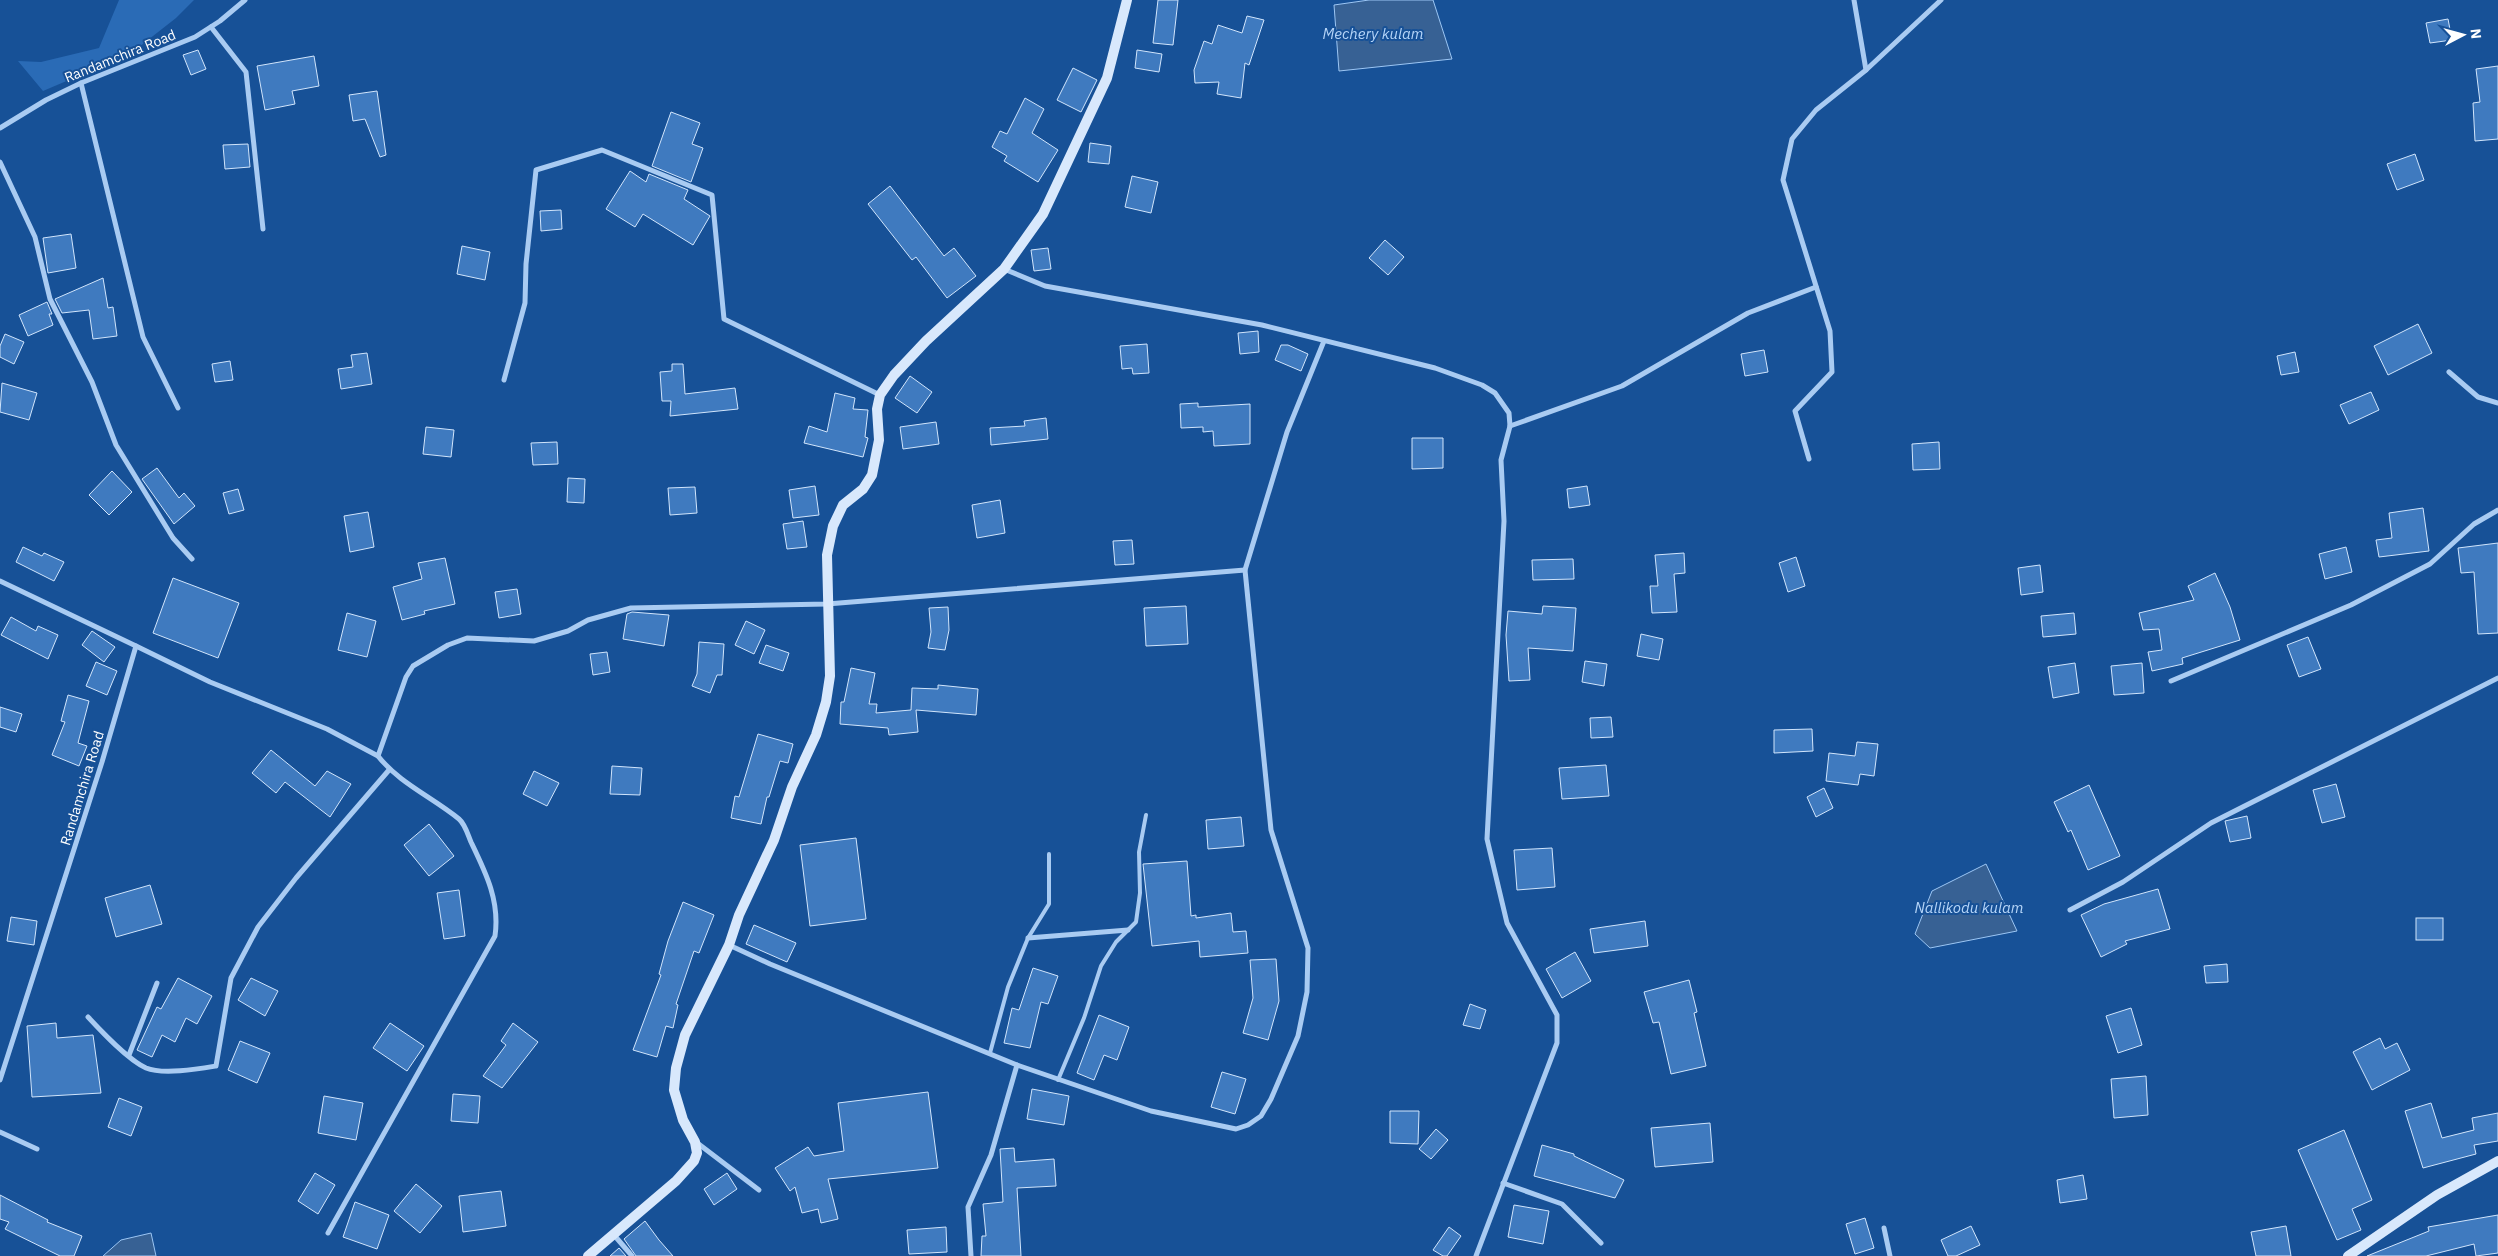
<svg xmlns="http://www.w3.org/2000/svg" width="2498" height="1256" viewBox="0 0 2498 1256" font-family="'IBM Plex Sans',sans-serif">
	<rect width="100%" height="100%" fill="#175197"/>
	<polygon fill="#2a6bb6" points="119,0 194,0 176,18 130,54 43,91 18,61 41,62 99,48"/>
	<g fill="#376194" stroke="#9cc6f4">
		<polygon points="1369,0 1433,0 1452,59 1339,71 1334,5"/>
		<polygon points="1986,864 2017,931 1930,948 1915,934 1932,891"/>
		<polygon points="151,1233 156,1256 103,1256 121,1240"/>
	</g>
	<g fill="#3f7abf" stroke="#d1e5fc">
		<polygon points="1158,0 1178,0 1173,45 1153,43"/>
		<polygon points="1247,16 1264,20 1249,65 1245,63 1241,98 1217,94 1219,82 1195,83 1194,70 1204,41 1212,44 1218,25 1242,33"/>
		<polygon points="2448,19 2452,40 2430,43 2426,23"/>
		<polygon points="198,50 206,69 191,75 183,55"/>
		<polygon points="1137,50 1162,54 1159,72 1135,68"/>
		<polygon points="314,56 319,86 292,91 295,104 265,110 257,66"/>
		<polygon points="2498,66 2498,139 2475,141 2473,103 2480,102 2476,69"/>
		<polygon points="1073,68 1097,80 1081,112 1057,100"/>
		<polygon points="377,91 386,155 380,157 365,119 353,121 349,95"/>
		<polygon points="1025,98 1044,109 1032,133 1058,150 1038,182 1004,161 1007,156 992,147 1000,131 1007,134"/>
		<polygon points="671,112 700,123 692,144 703,148 691,182 652,166"/>
		<polygon points="1090,143 1111,146 1109,164 1088,162"/>
		<polygon points="248,144 250,167 225,169 223,145"/>
		<polygon points="2415,154 2424,180 2397,190 2387,164"/>
		<polygon points="630,171 646,182 649,174 688,190 684,199 710,216 693,245 643,214 635,227 606,209"/>
		<polygon points="1132,176 1158,182 1151,213 1125,207"/>
		<polygon points="890,186 944,256 954,248 976,276 947,298 916,257 912,260 868,204"/>
		<polygon points="561,210 562,229 541,231 540,211"/>
		<polygon points="71,234 76,268 48,273 43,238"/>
		<polygon points="1385,240 1404,257 1388,275 1369,258"/>
		<polygon points="462,246 490,252 485,280 457,274"/>
		<polygon points="1048,248 1051,269 1034,271 1031,250"/>
		<polygon points="103,278 108,308 113,307 117,336 93,339 89,310 62,313 55,299"/>
		<polygon points="47,302 52,314 49,314 53,325 28,336 19,315"/>
		<polygon points="2418,324 2432,353 2388,375 2374,346"/>
		<polygon points="1258,331 1259,352 1240,354 1238,333"/>
		<polygon points="5,334 24,342 14,364 0,357 0,346"/>
		<polygon points="1147,344 1149,373 1133,374 1132,368 1122,369 1120,346"/>
		<polygon points="1281,345 1288,345 1308,354 1301,371 1275,360"/>
		<polygon points="1764,350 1768,372 1745,376 1741,354"/>
		<polygon points="2295,352 2299,372 2281,375 2277,356"/>
		<polygon points="367,353 372,384 341,389 338,369 353,367 351,355"/>
		<polygon points="230,361 233,380 215,382 212,364"/>
		<polygon points="672,364 683,364 685,394 735,388 738,409 670,416 671,401 662,401 660,372 672,371"/>
		<polygon points="910,376 932,392 917,413 895,398"/>
		<polygon points="2,383 37,393 29,420 0,412"/>
		<polygon points="2371,392 2379,410 2349,424 2340,405"/>
		<polygon points="835,393 855,398 853,409 868,410 865,437 868,438 863,457 804,443 809,426 827,432"/>
		<polygon points="1198,403 1198,407 1250,404 1250,444 1214,446 1213,431 1203,432 1203,427 1181,428 1180,404"/>
		<polygon points="1046,418 1048,439 991,445 990,428 1025,426 1024,421"/>
		<polygon points="936,422 939,444 903,449 900,427"/>
		<polygon points="426,427 454,430 451,457 423,454"/>
		<polygon points="1412,438 1443,438 1443,468 1412,469"/>
		<polygon points="557,442 558,464 533,465 531,443"/>
		<polygon points="1939,442 1940,469 1913,470 1912,444"/>
		<polygon points="157,468 179,498 184,493 195,506 174,524 142,479"/>
		<polygon points="112,471 132,492 109,515 89,495"/>
		<polygon points="568,478 585,479 584,503 567,502"/>
		<polygon points="815,486 819,515 793,518 789,490"/>
		<polygon points="1587,486 1590,505 1569,508 1567,489"/>
		<polygon points="695,487 697,513 670,515 668,488"/>
		<polygon points="238,489 244,510 229,514 223,493"/>
		<polygon points="1000,500 1005,533 977,538 972,505"/>
		<polygon points="2423,508 2429,551 2379,557 2376,540 2392,538 2389,513"/>
		<polygon points="368,512 374,547 350,552 344,516"/>
		<polygon points="803,521 807,547 787,549 783,524"/>
		<polygon points="1132,540 1134,564 1115,565 1113,541"/>
		<polygon points="2498,543 2498,633 2478,634 2474,572 2461,573 2458,548"/>
		<polygon points="23,547 42,556 44,553 64,562 54,581 16,562"/>
		<polygon points="2346,547 2352,572 2325,579 2319,554"/>
		<polygon points="1684,553 1685,573 1674,574 1677,612 1652,613 1650,586 1658,586 1655,555"/>
		<polygon points="1796,557 1805,586 1788,592 1779,563"/>
		<polygon points="445,558 455,604 424,611 425,614 402,620 393,587 422,579 418,563"/>
		<polygon points="1573,559 1574,579 1533,580 1532,560"/>
		<polygon points="2040,565 2043,592 2021,595 2018,568"/>
		<polygon points="2215,573 2230,607 2240,640 2182,658 2183,664 2152,671 2148,652 2162,650 2159,629 2143,630 2139,613 2194,600 2188,586"/>
		<polygon points="173,578 239,603 218,658 153,633"/>
		<polygon points="517,589 521,614 499,618 495,592"/>
		<polygon points="1186,606 1188,644 1146,646 1144,608"/>
		<polygon points="1543,606 1576,608 1573,651 1528,648 1530,680 1509,681 1506,635 1508,611 1542,614"/>
		<polygon points="948,607 949,630 945,650 928,648 931,632 929,608"/>
		<polygon points="632,612 669,615 664,646 623,639 627,614"/>
		<polygon points="347,613 376,621 367,657 338,650"/>
		<polygon points="2074,613 2076,634 2043,637 2041,616"/>
		<polygon points="11,617 36,631 38,626 58,635 48,659 1,635"/>
		<polygon points="746,621 765,630 754,654 735,645"/>
		<polygon points="92,631 115,647 104,662 82,645"/>
		<polygon points="1641,634 1663,639 1659,660 1637,656"/>
		<polygon points="2308,637 2321,669 2299,677 2287,645"/>
		<polygon points="699,642 724,644 722,675 717,675 710,693 692,686 697,674"/>
		<polygon points="766,645 789,653 783,671 759,663"/>
		<polygon points="607,652 610,672 593,675 590,654"/>
		<polygon points="1585,661 1607,664 1604,686 1582,682"/>
		<polygon points="96,662 117,671 107,695 86,686"/>
		<polygon points="2075,663 2079,693 2053,698 2048,667"/>
		<polygon points="2142,663 2144,693 2114,695 2111,666"/>
		<polygon points="851,668 875,673 869,704 877,704 876,713 911,710 912,688 938,689 938,685 978,689 976,715 916,710 918,732 889,735 888,728 840,724 841,702 844,702"/>
		<polygon points="68,695 89,701 78,743 87,746 79,766 52,755 65,722 61,721"/>
		<polygon points="0,707 22,714 16,732 0,727"/>
		<polygon points="1611,717 1613,737 1591,738 1590,718"/>
		<polygon points="1812,729 1813,751 1774,753 1774,730"/>
		<polygon points="758,734 793,744 788,763 780,761 769,797 767,797 761,824 731,818 735,796 739,797"/>
		<polygon points="1857,742 1878,744 1874,776 1860,774 1858,785 1826,781 1829,753 1855,756"/>
		<polygon points="271,750 315,786 327,771 351,784 330,817 285,782 276,793 252,773"/>
		<polygon points="1606,765 1609,796 1562,799 1559,768"/>
		<polygon points="612,766 642,768 640,795 610,794"/>
		<polygon points="534,771 559,783 547,806 523,794"/>
		<polygon points="2336,784 2345,817 2322,823 2313,790"/>
		<polygon points="2089,785 2120,856 2088,870 2071,830 2068,832 2054,802"/>
		<polygon points="1824,788 1833,808 1816,817 1807,797"/>
		<polygon points="2247,816 2251,838 2230,842 2225,821"/>
		<polygon points="1241,817 1244,846 1208,849 1206,820"/>
		<polygon points="429,824 454,856 429,876 404,845"/>
		<polygon points="856,838 866,919 810,926 800,845"/>
		<polygon points="1552,848 1555,887 1517,890 1514,850"/>
		<polygon points="1187,861 1191,916 1196,915 1196,918 1231,913 1233,932 1246,931 1248,953 1200,957 1199,941 1152,946 1143,864"/>
		<polygon points="150,885 162,924 116,937 105,898"/>
		<polygon points="2158,889 2170,929 2125,941 2127,944 2101,957 2081,915 2104,904"/>
		<polygon points="459,890 465,936 444,939 437,893"/>
		<polygon points="683,902 714,915 699,953 694,951 676,1004 678,1005 673,1028 666,1026 657,1057 633,1050 661,975 659,974 668,941"/>
		<polygon points="11,917 37,921 34,945 7,941"/>
		<rect x="2416" y="918" width="27" height="22"/>
		<polygon points="1645,921 1648,946 1594,953 1590,929"/>
		<polygon points="754,925 796,943 787,962 746,944"/>
		<polygon points="1575,952 1591,981 1562,998 1546,969"/>
		<polygon points="1276,959 1279,1001 1268,1040 1243,1033 1253,998 1250,960"/>
		<polygon points="2227,964 2228,982 2206,983 2204,966"/>
		<polygon points="1033,968 1058,976 1048,1004 1041,1002 1030,1048 1004,1043 1012,1008 1019,1010"/>
		<polygon points="178,978 212,996 197,1024 186,1018 175,1042 162,1035 152,1057 137,1050 157,1007 161,1009"/>
		<polygon points="251,978 278,991 265,1016 238,1000"/>
		<polygon points="1689,980 1697,1012 1694,1013 1706,1066 1671,1074 1659,1022 1653,1023 1644,992"/>
		<polygon points="1470,1004 1486,1010 1480,1029 1463,1025"/>
		<polygon points="2131,1008 2142,1045 2118,1053 2106,1016"/>
		<polygon points="1099,1015 1129,1027 1117,1060 1104,1055 1094,1080 1077,1073"/>
		<polygon points="56,1023 57,1038 93,1035 101,1093 32,1097 27,1026"/>
		<polygon points="390,1023 424,1046 407,1071 373,1048"/>
		<polygon points="513,1023 538,1042 502,1088 483,1076 506,1045 501,1041"/>
		<polygon points="2380,1038 2385,1049 2397,1043 2410,1070 2372,1090 2353,1052"/>
		<polygon points="240,1041 270,1053 257,1083 228,1070"/>
		<polygon points="1222,1072 1246,1079 1235,1114 1211,1107"/>
		<polygon points="2146,1076 2148,1115 2114,1118 2111,1079"/>
		<polygon points="1032,1089 1069,1096 1064,1125 1027,1119"/>
		<polygon points="928,1092 938,1168 828,1179 838,1219 821,1223 818,1209 802,1213 795,1187 790,1191 775,1168 808,1147 814,1156 844,1151 838,1103"/>
		<polygon points="453,1094 480,1096 478,1123 451,1121"/>
		<polygon points="324,1096 363,1103 356,1140 318,1133"/>
		<polygon points="119,1098 142,1107 131,1136 108,1127"/>
		<polygon points="2431,1103 2442,1138 2474,1130 2472,1118 2498,1113 2498,1141 2474,1145 2476,1154 2423,1168 2405,1111"/>
		<polygon points="1390,1111 1419,1111 1418,1144 1390,1143"/>
		<polygon points="1710,1123 1713,1162 1655,1167 1651,1128"/>
		<polygon points="1436,1129 1448,1140 1431,1159 1419,1149"/>
		<polygon points="2344,1130 2372,1200 2352,1209 2361,1230 2337,1240 2298,1150"/>
		<polygon points="1542,1145 1574,1154 1574,1156 1624,1180 1615,1198 1534,1176"/>
		<polygon points="1014,1148 1015,1162 1054,1159 1056,1186 1017,1188 1021,1256 981,1256 982,1236 986,1236 983,1204 1003,1202 1000,1149"/>
		<polygon points="315,1173 335,1185 318,1214 298,1201"/>
		<polygon points="727,1173 737,1189 714,1205 704,1189"/>
		<polygon points="2083,1175 2087,1199 2060,1203 2057,1180"/>
		<polygon points="416,1184 442,1206 420,1233 394,1211"/>
		<polygon points="501,1191 506,1226 463,1232 459,1196"/>
		<polygon points="0,1195 48,1220 47,1222 82,1236 74,1256 60,1256 5,1229 9,1222 0,1219"/>
		<polygon points="355,1202 389,1215 377,1249 343,1237"/>
		<polygon points="1514,1205 1549,1211 1543,1244 1508,1237"/>
		<polygon points="2498,1215 2498,1253 2476,1256 2474,1244 2426,1256 2367,1256 2429,1231 2428,1227"/>
		<polygon points="1865,1218 1874,1248 1855,1254 1846,1224"/>
		<polygon points="645,1221 659,1240 673,1256 636,1256 624,1239"/>
		<polygon points="1971,1226 1980,1245 1956,1256 1948,1256 1941,1240"/>
		<polygon points="2286,1226 2291,1256 2256,1256 2251,1232"/>
		<polygon points="946,1227 947,1252 909,1254 907,1230"/>
		<polygon points="1449,1227 1461,1236 1447,1256 1443,1256 1433,1250"/>
		<polygon points="619,1248 626,1256 610,1256"/>
	</g>
	<g fill="none" stroke-linecap="round" stroke-linejoin="round">
		<g stroke="#a9cbf2" stroke-width="4">
			<polyline points="990,1053 1008,987 1028,938 1049,904 1049,854"/>
			<polyline points="1058,1080 1084,1018 1101,966 1116,942 1136,922 1140,893 1139,852 1146,815"/>
		</g>
		<g stroke="#a9cbf2" stroke-width="5">
			<polyline points="1854,0 1866,70"/>
			<polyline points="211,27 246,72 263,229"/>
			<polyline points="81,83 143,337 178,408"/>
			<polyline points="0,128 46,100 81,83 195,37 220,21 245,0"/>
			<polyline points="0,162 35,237 50,299 92,382 116,445 173,538 192,559"/>
			<polyline points="1004,269 1045,286 1262,325 1435,368 1482,385 1495,393 1509,413 1510,426 1501,460 1504,521 1487,839 1507,923 1557,1015 1557,1043 1476,1256"/>
			<polyline points="2449,372 2478,397 2498,403"/>
			<polyline points="504,380 525,303 526,264 536,170 602,150 712,195 724,319 880,395"/>
			<polyline points="1510,426 1622,386 1748,313 1816,287"/>
			<polyline points="1809,459 1795,411 1832,372 1830,331 1783,180 1792,139 1816,110 1866,70 1941,0"/>
			<polyline points="0,581 136,646 102,762 0,1080"/>
			<polyline points="136,646 210,682 327,729 378,756 406,677 413,666 448,645 467,638 534,641 568,631 588,620 631,608 827,604 1245,570"/>
			<polyline points="2171,681 2351,605 2430,564 2474,524 2498,510"/>
			<polyline points="2070,910 2123,882 2211,823 2498,678"/>
			<polyline points="1028,938 1128,930"/>
			<polyline points="729,945 770,964 1017,1065 1151,1111 1236,1129 1248,1125 1261,1116 1271,1099 1298,1036 1307,992 1308,948 1271,830 1245,570 1287,432 1324,341"/>
			<path d="M88,1017C102,1032 128,1060 146,1068C163,1075 198,1069 216,1066L231,978L258,927L296,878L389,770"/>
			<polyline points="129,1055 157,983"/>
			<polyline points="0,1132 37,1149"/>
			<polyline points="696,1142 759,1190"/>
			<polyline points="1503,1183 1562,1204 1601,1243"/>
			<polyline points="1884,1228 1890,1256"/>
			<path d="M328,1233L495,936C500,901 486,873 471,842C468,835 465,824 459,819C432,797 399,783 378,756"/>
			<polyline points="614,1235 632,1256"/>
			<polyline points="971,1256 968,1207 991,1155 1017,1065"/>
		</g>
		<g stroke="#d8e8fc" stroke-width="10">
			<polyline points="588,1256 676,1181 694,1161 697,1153 695,1142 683,1120 674,1090 676,1068 685,1035 729,945 739,915 774,840 792,787 816,735 826,702 830,676 827,555 833,526 843,505 863,489 872,475 879,440 877,409 880,395 894,375 926,341 1004,269 1043,214 1107,78 1127,0"/>
			<polyline points="2348,1256 2437,1195 2498,1161"/>
		</g>
	</g>
	<g text-anchor="middle" stroke-width="4" stroke-linejoin="round" paint-order="stroke">
		<g font-size="14" fill="#fff" stroke="#175197">
			<text transform="translate(120 56) rotate(-22)" y="5">Randamchira Road</text>
			<text transform="translate(82 788) rotate(-73)" y="5">Randamchira Road</text>
		</g>
		<g font-size="15" font-style="italic" fill="#b6d5f8" stroke="#175197">
			<text x="1373" y="39">Mechery kulam</text>
			<text x="1969" y="913">Nallikodu kulam</text>
		</g>
	</g>
	<g transform="translate(2463 35) rotate(84)" stroke="#175197" stroke-width="4" paint-order="stroke">
	<path d="M0-4L9 19L0 12L-9 19Z" fill="#ffffff"/>
	<text y="-8" font-size="14" font-weight="bold" text-anchor="middle" fill="#ffffff">N</text>
	</g>
</svg>
